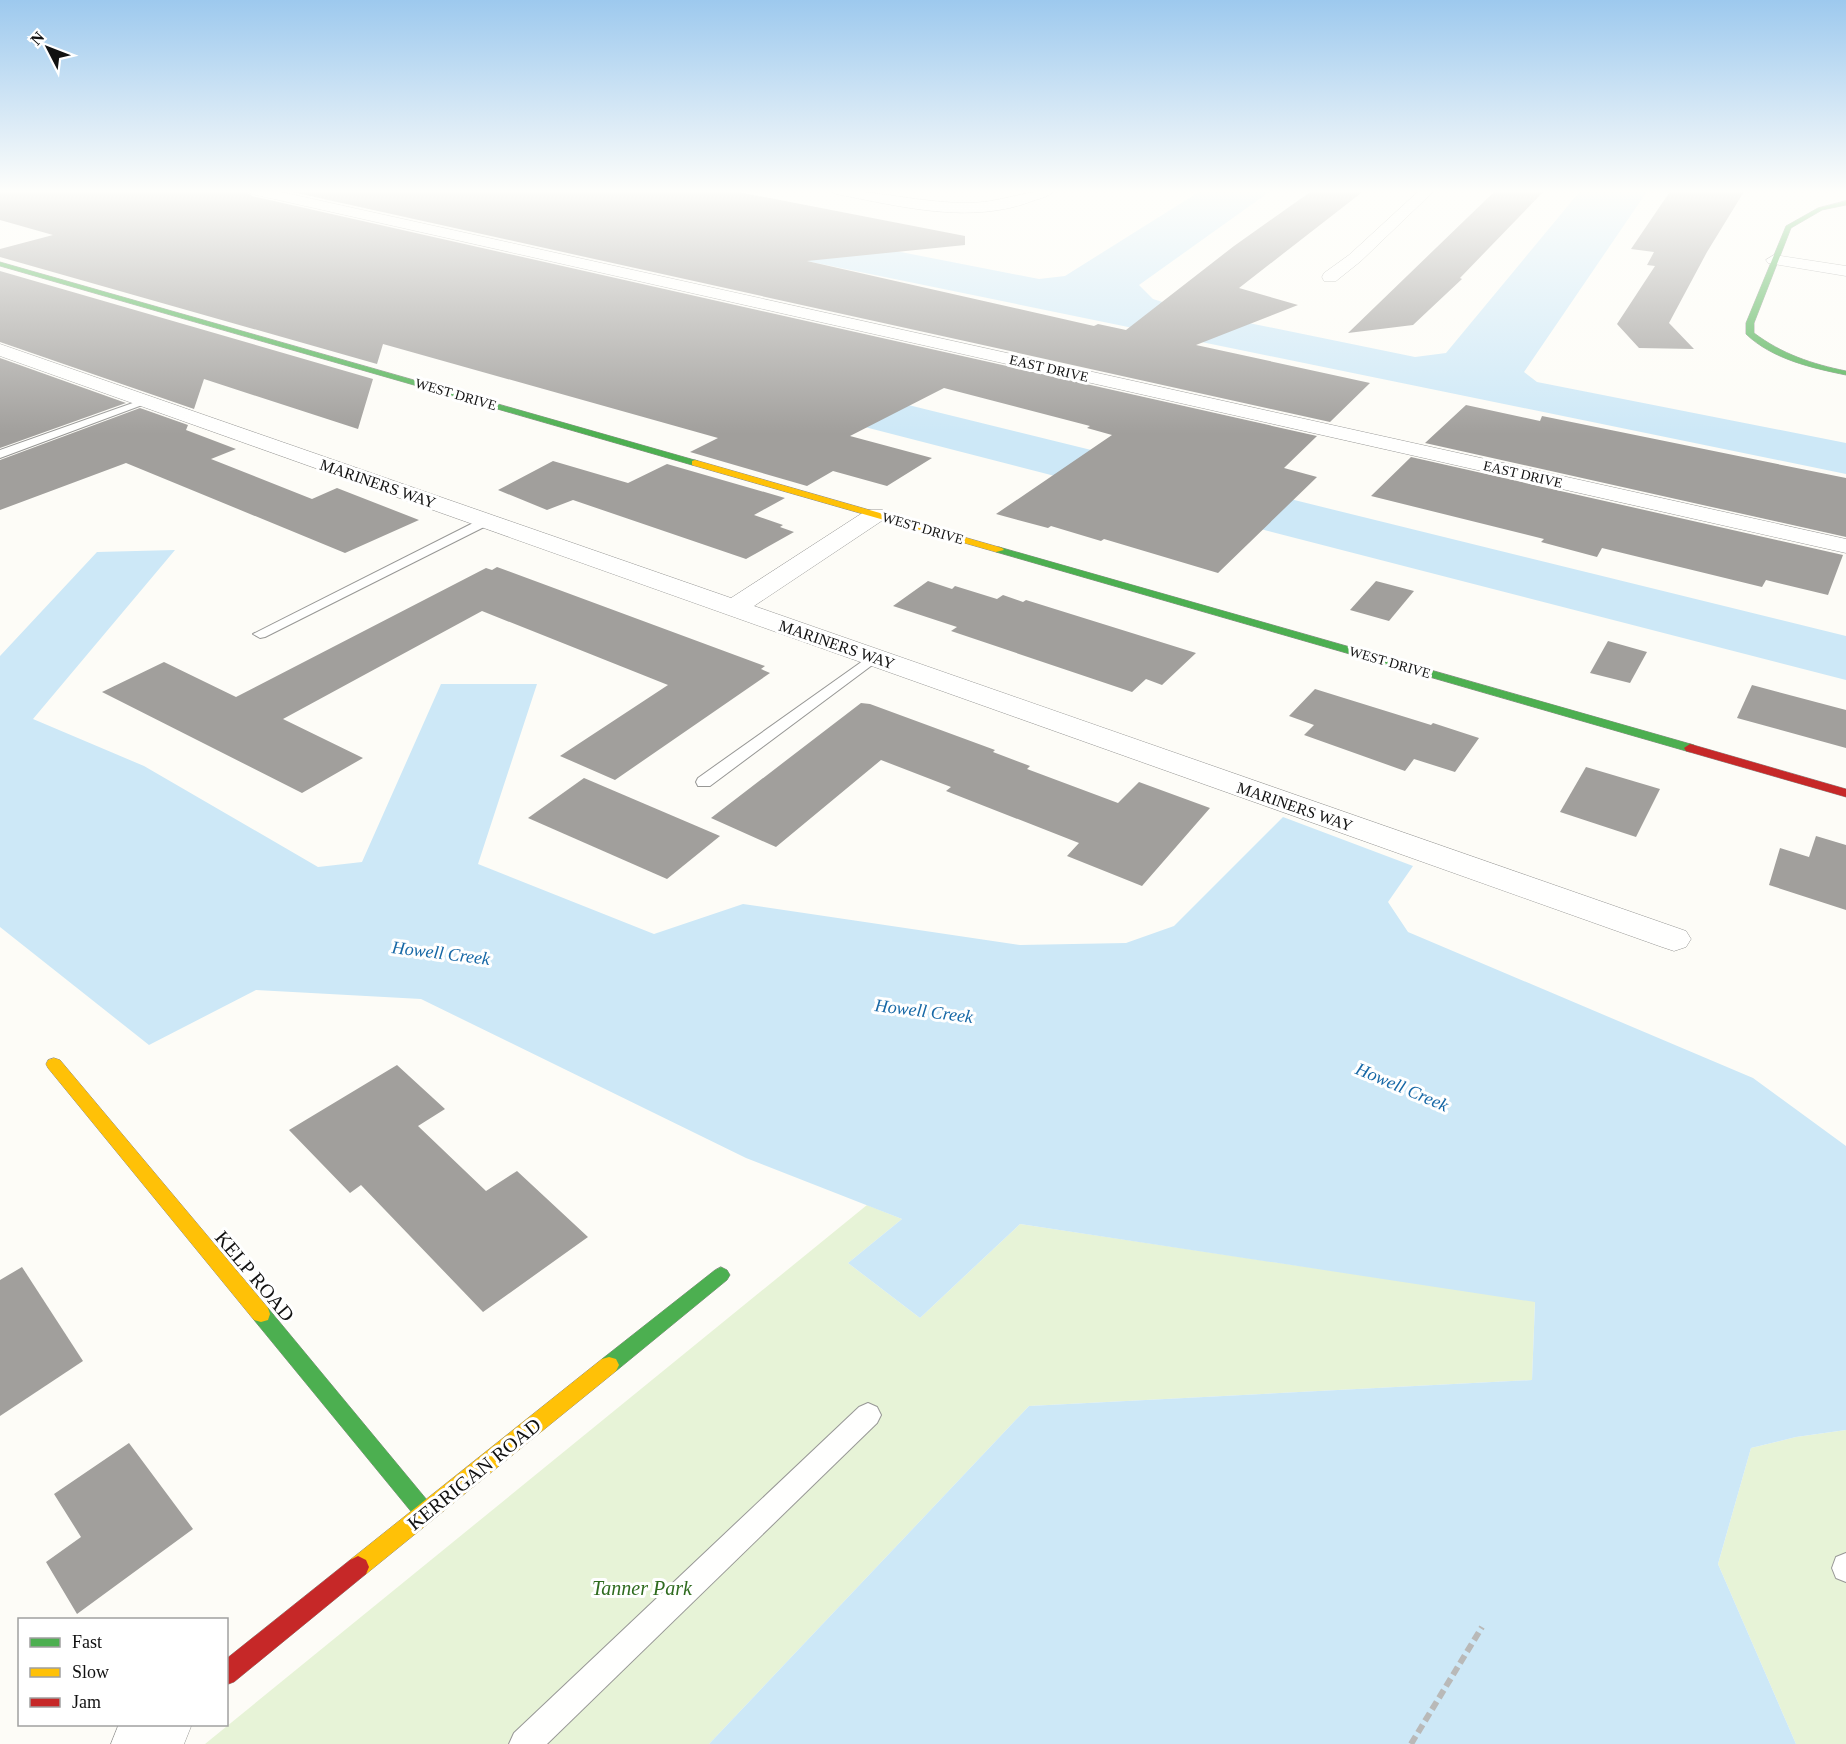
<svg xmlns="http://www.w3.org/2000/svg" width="1846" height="1744" viewBox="0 0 1846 1744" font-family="Georgia,serif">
	<rect width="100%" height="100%" fill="#fdfcf7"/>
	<g fill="#e7f3d7">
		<polygon points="867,1205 902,1219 848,1263 920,1318 1020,1224 1535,1301 1532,1380 1029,1406 709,1744 205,1744"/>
		<polygon points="1846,1430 1846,1744 1796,1744 1718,1564 1751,1448 1796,1437"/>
	</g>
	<g fill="#cde8f7">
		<polygon points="0,190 36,190 1846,636 1846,680 609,361"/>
		<polygon points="460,190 583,190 1039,279 1065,276 1202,190 1272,190 1139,285 1153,299 1190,311 1415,357 1446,353 1581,190 1648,190 1524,372 1537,382 1846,443 1846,474"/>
		<polygon points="175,550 33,719 144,766 318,867 362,862 441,684 537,684 478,864 654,934 743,904 1020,945 1126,943 1174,926 1283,817 1413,866 1388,902 1408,932 1753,1078 1846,1146 1846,1430 1796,1437 1751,1448 1718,1564 1796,1744 709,1744 1029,1406 1532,1380 1535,1302 1020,1224 920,1318 848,1263 902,1219 746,1158 421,999 256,990 149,1045 0,927 0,656 97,552"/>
	</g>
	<g fill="#a19f9c">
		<polygon points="0,190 243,190 252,196 1317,436 1284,468 1317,477 1218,573 1104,539 1101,541 1051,526 1048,528 996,514 1112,435 1087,428 1090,426 944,388 850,436 932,458 887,486 833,471 807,486 690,452 718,438 383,344 377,364 0,257 0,249 53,235 0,220"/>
		<polygon points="283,190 728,190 965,236 965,245 807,261 1094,326 1098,324 1126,330 1234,246 1313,190 1365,190 1239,288 1298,305 1196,345 1370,383 1330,422"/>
		<polygon points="1496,190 1545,190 1460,278 1462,279 1413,325 1348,333"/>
		<polygon points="1671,190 1745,190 1707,252 1669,323 1694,349 1639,348 1617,324 1655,266 1647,265 1654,252 1631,249"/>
		<polygon points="0,271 373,379 358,429 204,379 194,409 0,342"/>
		<polygon points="0,358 126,403 0,448"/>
		<polygon points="1466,405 1540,421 1542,416 1846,478 1846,537 1425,443"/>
		<polygon points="140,408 188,425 186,430 236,449 211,459 312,499 337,488 419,520 345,553 126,463 0,510 0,460"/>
		<polygon points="1411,457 1843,555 1828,595 1766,580 1762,587 1602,548 1597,557 1541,542 1544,539 1371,496"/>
		<polygon points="553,461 628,483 667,464 785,498 754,515 783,525 780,527 794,532 746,559 573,500 547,510 498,490"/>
		<polygon points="497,567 765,666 761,669 770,673 615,780 560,756 668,685 482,611 283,719 363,758 302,793 102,692 164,662 236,697 486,568 492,570"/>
		<polygon points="928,581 952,589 955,586 997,599 1003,595 1023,602 1026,600 1196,653 1162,685 1146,679 1132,692 951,631 957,627 893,606"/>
		<polygon points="1376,581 1414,591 1389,621 1350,610"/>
		<polygon points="1608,641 1647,652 1630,683 1590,673"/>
		<polygon points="1752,685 1846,710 1846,748 1737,718"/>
		<polygon points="1315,689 1431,725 1433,723 1479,738 1455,772 1414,759 1405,771 1304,735 1314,725 1289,716"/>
		<polygon points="861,703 870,704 995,750 993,752 1030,766 1027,769 1118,803 1139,782 1210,808 1142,886 1067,856 1079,843 946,791 951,787 881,760 776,847 711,818"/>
		<polygon points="1586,767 1660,789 1636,837 1560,812"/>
		<polygon points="584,778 720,836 667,879 528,818"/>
		<polygon points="1816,836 1846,845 1846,910 1769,885 1780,848 1809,857"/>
		<polygon points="397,1065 445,1109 418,1126 486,1191 517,1171 588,1237 483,1312 361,1185 350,1193 289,1130"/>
		<polygon points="22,1267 83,1361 0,1416 0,1280"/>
		<polygon points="129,1443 193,1529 77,1614 46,1562 81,1537 54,1494"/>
	</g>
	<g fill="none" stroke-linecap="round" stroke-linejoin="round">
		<defs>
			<g id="lane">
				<polygon points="144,399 153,401 0,458 0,450"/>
				<polygon points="485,517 491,521 490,524 265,637 260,638 253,634"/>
				<polygon points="874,653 879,654 881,657 879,660 710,786 698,786 696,782 698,778"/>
				<polygon points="868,1403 877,1407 881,1415 877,1423 547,1744 509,1744 514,1733 859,1407"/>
				<polygon points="1846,1553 1846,1582 1836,1578 1832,1568 1836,1557"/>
			</g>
			<g id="street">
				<polygon points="245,190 272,190 1846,539 1846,553 252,194"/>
				<path d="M829,190C876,190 921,203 968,203C999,203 1026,190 1055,190C1050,196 1042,198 1035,200C972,226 899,206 836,194Z"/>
				<polygon points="1420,190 1435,190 1361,261 1336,281 1324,281 1322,277 1324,273 1349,255"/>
				<polygon points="1774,255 1846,266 1846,276 1768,263 1766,260"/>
				<polygon points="0,344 731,598 867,510 883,510 887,515 883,520 754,606 1686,931 1691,939 1686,947 1674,951 1662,947 0,356"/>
				<polygon points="119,1724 192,1724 184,1744 111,1744"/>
			</g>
			<g id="fast">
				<path d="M1846,201V205L1822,210L1791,228L1754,323V333C1782,354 1812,364 1846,371V375C1812,368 1772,359 1746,334V323L1786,226L1818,208Z"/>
				<polygon points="0,262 698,461 699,463 692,465 0,266"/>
				<polygon points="999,547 1694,745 1696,748 1690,752 1686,751 996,552 996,548"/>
				<polygon points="721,1267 727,1270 730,1275 727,1280 616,1371 609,1373 602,1371 599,1365 602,1359 715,1270"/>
				<polygon points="261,1306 268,1308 432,1506 435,1513 432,1520 425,1523 418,1520 254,1320 252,1314 254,1308"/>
			</g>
			<g id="slow">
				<polygon points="695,460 1002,548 1004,550 996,552 692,465 692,461"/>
				<polygon points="54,1058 60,1060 268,1308 270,1314 268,1320 261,1322 254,1320 48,1068 46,1064 48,1060"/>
				<polygon points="609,1357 616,1359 619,1365 616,1371 366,1574 358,1578 350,1574 347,1567 350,1560 602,1359"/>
			</g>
			<g id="jam">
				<polygon points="1690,744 1846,789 1846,797 1686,751 1684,748"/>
				<polygon points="358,1556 366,1560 369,1567 366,1574 234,1682 226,1685 226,1659 350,1560"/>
			</g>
		</defs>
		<use href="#lane" stroke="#979795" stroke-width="2"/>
		<use href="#street" stroke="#979795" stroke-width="1"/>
		<use href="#fast" stroke="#8e8d8b" stroke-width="1"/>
		<use href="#slow" stroke="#8e8d8b" stroke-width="1"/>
		<use href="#jam" stroke="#8e8d8b" stroke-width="1"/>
		<polyline stroke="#b9b9b8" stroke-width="6" stroke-dasharray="9 4.5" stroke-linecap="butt" points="1411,1744 1482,1627"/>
		<use href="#lane" fill="#fffffe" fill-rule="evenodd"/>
		<use href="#street" fill="#fffffe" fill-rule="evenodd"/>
		<use href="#fast" fill="#4caf50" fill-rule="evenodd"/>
		<use href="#slow" fill="#ffc107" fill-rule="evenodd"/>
		<use href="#jam" fill="#c62828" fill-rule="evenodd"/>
	</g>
	<linearGradient id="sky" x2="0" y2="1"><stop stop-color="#9dc9ee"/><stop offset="0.44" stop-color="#fefefb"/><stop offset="1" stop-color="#fefefb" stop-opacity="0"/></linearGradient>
	<rect width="1846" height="434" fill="url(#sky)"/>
	<g text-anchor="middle" stroke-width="6" stroke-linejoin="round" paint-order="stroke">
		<g font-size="14" fill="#111" stroke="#fff">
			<text transform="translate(1049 368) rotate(13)" y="5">EAST DRIVE</text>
			<text transform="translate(456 394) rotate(16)" y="5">WEST DRIVE</text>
			<text transform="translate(1523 474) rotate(13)" y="5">EAST DRIVE</text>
			<text transform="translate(923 528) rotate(16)" y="5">WEST DRIVE</text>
			<text transform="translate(1390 662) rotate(16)" y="5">WEST DRIVE</text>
		</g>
		<g font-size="16" fill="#111" stroke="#fff">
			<text transform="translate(378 483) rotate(19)" y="6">MARINERS WAY</text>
			<text transform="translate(837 644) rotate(19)" y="6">MARINERS WAY</text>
			<text transform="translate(1295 806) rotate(19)" y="6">MARINERS WAY</text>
		</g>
		<g font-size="18" font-style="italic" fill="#1768a6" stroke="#fff">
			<text transform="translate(441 953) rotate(7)" y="6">Howell Creek</text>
			<text transform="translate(924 1011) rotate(7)" y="6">Howell Creek</text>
			<text transform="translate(1402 1087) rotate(23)" y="6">Howell Creek</text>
		</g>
		<g font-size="20" fill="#111" stroke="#fff">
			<text transform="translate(255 1276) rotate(50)" y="7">KELP ROAD</text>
			<text transform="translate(474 1474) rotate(-39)" y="7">KERRIGAN ROAD</text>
		</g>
		<g font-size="20" font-style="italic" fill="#2f6b1f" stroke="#fff">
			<text x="642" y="1595">Tanner Park</text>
		</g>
	</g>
	<rect x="18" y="1618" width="210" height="108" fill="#ffffff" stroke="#a0a0a0" stroke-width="1.5"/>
	<rect x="30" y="1638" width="30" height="9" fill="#4caf50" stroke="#a0a0a0" stroke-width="1.5"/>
	<text x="72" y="1648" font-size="18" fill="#111111">Fast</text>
	<rect x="30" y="1668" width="30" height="9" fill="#ffc107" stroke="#a0a0a0" stroke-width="1.5"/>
	<text x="72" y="1678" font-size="18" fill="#111111">Slow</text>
	<rect x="30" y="1698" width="30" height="9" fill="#c62828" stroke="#a0a0a0" stroke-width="1.5"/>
	<text x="72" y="1708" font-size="18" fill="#111111">Jam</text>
	<g transform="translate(48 48) rotate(312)" stroke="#ffffff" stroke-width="4.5" paint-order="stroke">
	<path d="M0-4.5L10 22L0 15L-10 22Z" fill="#111111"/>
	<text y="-9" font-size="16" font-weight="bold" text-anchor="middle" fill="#111111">N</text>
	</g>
</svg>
